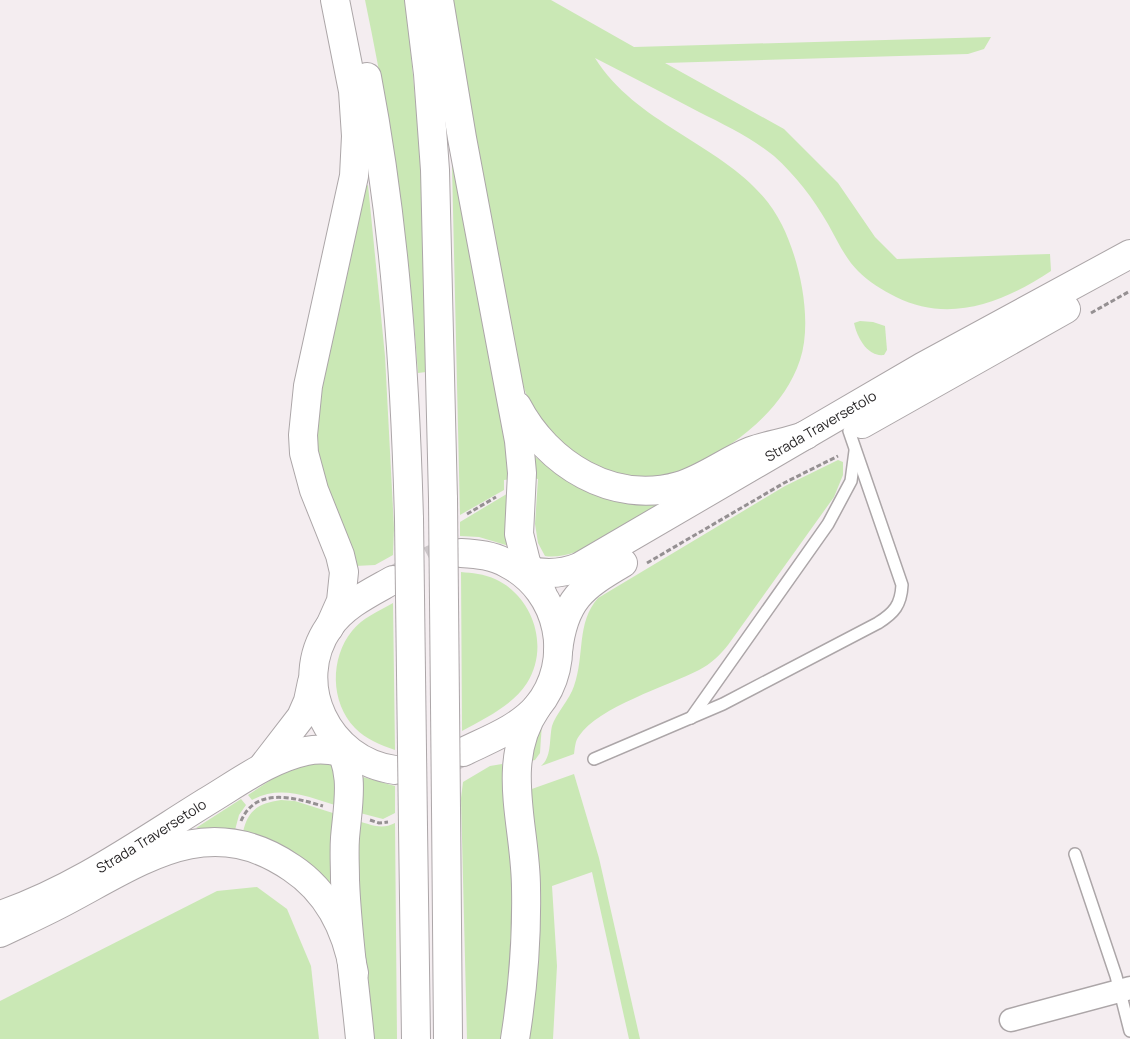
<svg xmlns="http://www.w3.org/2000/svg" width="1130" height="1039" viewBox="0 0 1130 1039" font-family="Manrope,sans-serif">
	<rect width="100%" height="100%" fill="#f4edf0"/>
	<g fill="#cae8b5">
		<path d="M365,0H405L407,13L421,159L426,372L418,373C409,245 391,125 365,0Z"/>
		<path d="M447,0H551L634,47L991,37L984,49L968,54L665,63L784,129L838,183L875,237L897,259L1050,254L1051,271C1004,302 950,324 896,297C882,290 869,282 858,271C845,258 837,240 828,224C813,198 796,176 774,156C752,138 725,125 699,112C665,94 630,76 595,58C642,133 744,148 782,225C800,261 813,321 800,360C788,396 761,423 731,444C712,457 687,474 664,478C655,480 644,478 636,477C613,476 588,469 569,455C562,449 555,438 549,430C544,424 538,418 534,412C525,395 521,377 516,359Z"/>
		<polygon points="457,165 486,322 511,479 504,480 504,490 460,515 452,166"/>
		<polygon points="368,185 385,356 394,528 393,555 375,565 355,566 316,460 314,409 366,186"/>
		<path d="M860,321L873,322L885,326L887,350L884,355C867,357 857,337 854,323Z"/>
		<path d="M534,456L574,484L672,501C641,518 579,562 545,556L538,543L535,524L538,479L533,478Z"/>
		<path d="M838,460L843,462V475L834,497L728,645C720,655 711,664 699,670C668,686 598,707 579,736C575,741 575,748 574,754L541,766C552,757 549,739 552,726C555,715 570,699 574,686C585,655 576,623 598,598L785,486Z"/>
		<polygon points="510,492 509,546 479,537 460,536 460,522"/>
		<path d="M461,572C472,573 484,574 495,579C533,596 550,647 527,683C512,706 485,718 462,731Z"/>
		<path d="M393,603L395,750C380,745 366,739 355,728C330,702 330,658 352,631C362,618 379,611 393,603Z"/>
		<polygon points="542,722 540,753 535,760 531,761 526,754"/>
		<path d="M311,758L336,765L338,806C309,797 280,784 252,800L248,795L295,764Z"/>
		<polygon points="502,764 508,796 515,919 504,1039 467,1039 461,798 463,782 490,766"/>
		<polygon points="574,774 599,858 640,1039 629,1039 592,872 552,886 557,966 553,1039 526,1039 529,790"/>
		<polygon points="363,777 395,786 395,813 383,819 360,813"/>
		<polygon points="241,799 246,805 239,815 235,830 196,828"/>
		<path d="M281,800L295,801L336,814L331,850L332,887C302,860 282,843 243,832C248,809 260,803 281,800Z"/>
		<path d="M358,821C372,825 382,830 395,823L397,1039H371L356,879Z"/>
		<polygon points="257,887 287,909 311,966 319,1039 0,1039 0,1001 217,891"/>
	</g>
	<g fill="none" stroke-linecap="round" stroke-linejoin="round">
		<g stroke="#cbc5c8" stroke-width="28" stroke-dasharray="28 14" stroke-linecap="butt">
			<polyline points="393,580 432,559 461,553"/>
			<path d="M395,770C420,773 441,763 463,752"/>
		</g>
		<defs>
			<g id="lane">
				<polyline points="691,718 828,524 851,481 855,451"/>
				<path d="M594,759L723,704L878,623C894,613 901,605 902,585L849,431"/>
				<polyline points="1075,854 1116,976 1130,1031"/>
			</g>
			<polyline id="street" points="1011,1020 1130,988"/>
			<g id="secondary">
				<polyline points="862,424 1066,309"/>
				<path d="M461,553C477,554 493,555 508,564C560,591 575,661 537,707C518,729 487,740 463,752"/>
				<path id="s1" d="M507,563C531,574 555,577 579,567L922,367L1130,254"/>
				<path d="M393,580C370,593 344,605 329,627C290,684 328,761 395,770"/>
				<path d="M558,651C564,600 582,587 623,563"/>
				<polyline points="264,765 301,717 308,701 312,682"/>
				<path id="s2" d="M0,915C74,890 140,843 206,802C238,783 269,759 306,751C324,747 342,751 358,758"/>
			</g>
			<g id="highway">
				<polyline points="419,0 428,74 435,170 443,499"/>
				<polyline points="439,0 462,138 519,441 522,473 519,534 526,562 542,593"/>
				<path d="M367,77C395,224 405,370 409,519"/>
				<path d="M517,406C547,464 613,505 679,486C705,478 726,461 751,451C769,444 788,443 806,435"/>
				<polyline points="329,628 341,601 344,572 340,555 314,490 304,453 303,435 308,386 354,176 356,136 353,91 335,0"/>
				<path d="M335,739C356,772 348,802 345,838C344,852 345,866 345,880C347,933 355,986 360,1039"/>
				<polyline points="446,808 448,1039"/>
				<polyline points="413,827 416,1039"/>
				<path d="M0,933C25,921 50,910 75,896C149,856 212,813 292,868C328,892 347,931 354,973"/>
				<path d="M515,1039C523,989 527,939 526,888C526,826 499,762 537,707"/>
			</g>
		</defs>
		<use href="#lane" stroke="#aca6a8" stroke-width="14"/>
		<use href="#street" stroke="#aca6a8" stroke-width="25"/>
		<use href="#secondary" stroke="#aca6a8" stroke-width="30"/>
		<use href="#highway" stroke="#aca6a8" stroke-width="30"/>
		<g stroke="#959092" stroke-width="3" stroke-dasharray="5 2.5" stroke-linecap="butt">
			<polyline points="1091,313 1130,291"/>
			<polyline points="467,514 496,497"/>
			<polyline points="647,563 784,483 838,456"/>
			<polyline points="370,820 379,823 388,822"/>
			<path d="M241,821C256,786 295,798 323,806"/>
		</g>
		<use href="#lane" stroke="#fff" stroke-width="11"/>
		<use href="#street" stroke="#fff" stroke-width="22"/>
		<use href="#secondary" stroke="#fff" stroke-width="28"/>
		<use href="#highway" stroke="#fff" stroke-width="28"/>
		<defs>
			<g id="highway-bridge">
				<polyline points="443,499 446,808"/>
				<polyline points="409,519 413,827"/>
			</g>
		</defs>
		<use href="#highway-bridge" stroke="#aca6a8" stroke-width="30" stroke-linecap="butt"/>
		<use href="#highway-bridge" stroke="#fff" stroke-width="28"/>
	</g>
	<g text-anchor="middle" stroke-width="4" stroke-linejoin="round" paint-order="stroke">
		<g font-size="14" fill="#282627" stroke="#f4edf0">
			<text dy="5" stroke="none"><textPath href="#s1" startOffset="354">Strada Traversetolo</textPath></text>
			<text dy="5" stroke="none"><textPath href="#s2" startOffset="171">Strada Traversetolo</textPath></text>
		</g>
	</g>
</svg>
